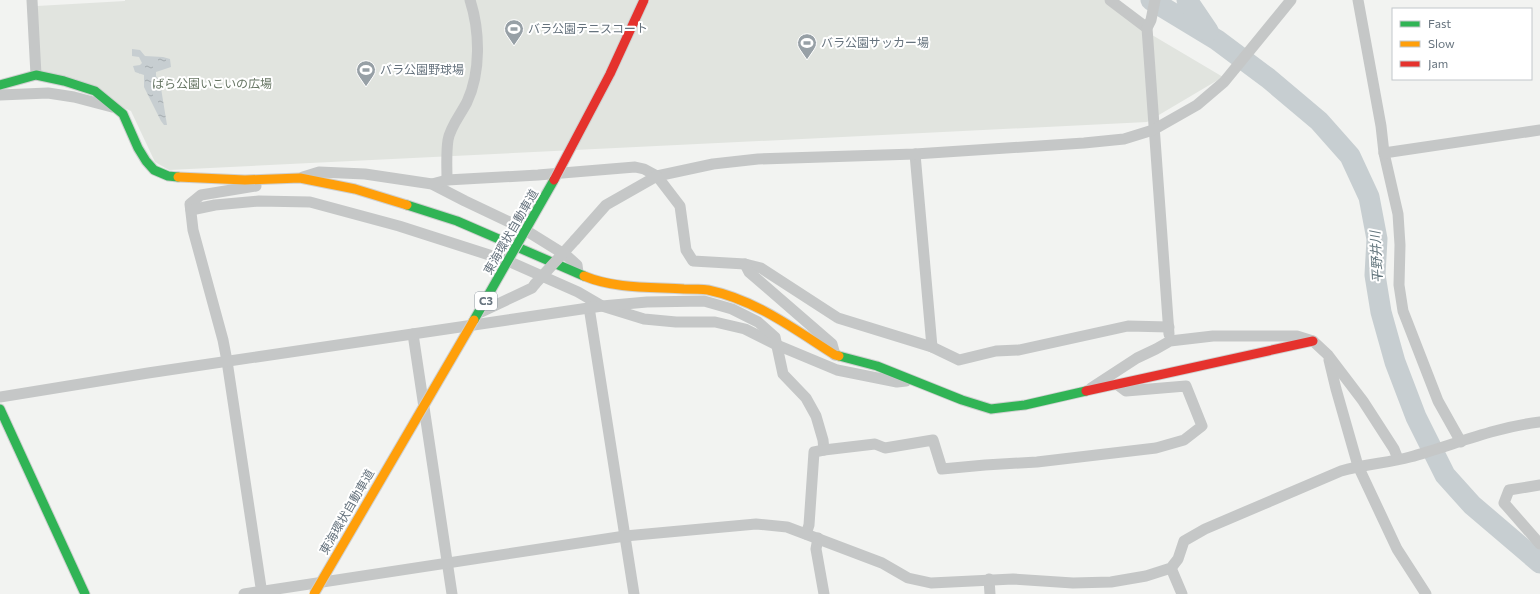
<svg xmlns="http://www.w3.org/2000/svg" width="1540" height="594" viewBox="0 0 1540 594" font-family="Commissioner,'Noto Sans JP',sans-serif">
	<defs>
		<pattern id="water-ripples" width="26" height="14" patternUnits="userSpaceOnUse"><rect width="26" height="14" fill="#c7ced1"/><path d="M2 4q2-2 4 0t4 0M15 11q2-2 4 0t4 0" fill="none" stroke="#a5acaf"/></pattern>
	</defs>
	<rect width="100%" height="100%" fill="#f2f3f1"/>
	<polygon fill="#e1e4df" points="125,0 1104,0 1147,32 1223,77 1147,122 169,170 155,162 131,111 39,73 37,6 125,1"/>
	<polygon fill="url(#water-ripples)" points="132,49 140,50 145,56 163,57 170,59 171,67 156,72 156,76 160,82 167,125 164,125 161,121 144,87 144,75 135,72 133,66 140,65 142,63 139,57 132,56"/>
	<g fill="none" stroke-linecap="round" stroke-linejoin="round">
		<g stroke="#c7ced1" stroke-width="21">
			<polyline points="1151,0 1217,40 1268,78 1319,121 1350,156 1369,197 1377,239 1375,275 1381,312 1395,362 1416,417 1445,475 1472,505 1540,563"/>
			<polyline points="1187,0 1208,31"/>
		</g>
		<defs>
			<g id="fast">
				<polyline points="0,85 36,75 64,81 95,91 123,114 138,148 146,161 154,170 168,176 178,177"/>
				<polyline points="407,205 457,221 584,276"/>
				<polyline points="839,356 877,366 962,400 991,409 1025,405 1086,391"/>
				<polyline points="0,409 85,594"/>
			</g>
			<g id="slow">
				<polyline points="178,177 245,180 300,178 355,189 407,205"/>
				<path d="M584,276C615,289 651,287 684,289C692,289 700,289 708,290C756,300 794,329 835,355L839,356"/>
			</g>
			<polyline id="jam" points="1086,391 1313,341"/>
		</defs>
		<use href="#fast" stroke="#cfd0d0" stroke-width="11"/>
		<use href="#slow" stroke="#cfd0d0" stroke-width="11"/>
		<use href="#jam" stroke="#cfd0d0" stroke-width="11"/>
		<g stroke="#c5c7c7" stroke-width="11">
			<polyline points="32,0 36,75"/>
			<polyline points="1110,0 1147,28"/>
			<polyline points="1155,0 1151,20 1147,28 1169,334"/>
			<polyline points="1358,0 1381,126 1384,153 1398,214 1400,245 1399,285 1403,311 1438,401 1461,442"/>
			<polyline points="0,95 48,93 74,97 112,107"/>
			<polyline points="1384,153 1540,130"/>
			<polyline points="915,154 932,347"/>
			<polyline points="303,177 319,172 365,174 432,184 465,201 522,228 567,256 577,265 578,273"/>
			<path d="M447,180C447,167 446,153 448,140C450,127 461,114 467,102C481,72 480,31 470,0"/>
			<polyline points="432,184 447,180 538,175 635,167 644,169 657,176 713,164 758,159 915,154 1084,143 1124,139 1153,130 1197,105 1224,82 1291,0"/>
			<polyline points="256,186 201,195 190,204 193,230 223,340 227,361 262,594"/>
			<polyline points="191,210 215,205 259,201 310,202 399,226 508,261 578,292 602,306 644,319 676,322 715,322 745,329 777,345 837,370 897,382 906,381"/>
			<polyline points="575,240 606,205 657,176 680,206 686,250 693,261 745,264 761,268 838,318 932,347 959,360 996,351 1019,350 1128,326 1169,327"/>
			<polyline points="745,264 749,272 832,344 835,355"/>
			<polyline points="589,307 634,594"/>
			<polyline points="481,312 532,288 535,284"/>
			<polyline points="413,334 452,594"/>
			<polyline points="1329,360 1336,389 1358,466 1397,549 1426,594"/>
			<polyline points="1091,388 1137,358 1156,349 1170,341 1213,336 1297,336 1313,341 1328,355 1363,401 1394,449 1398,459"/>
			<polyline points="0,397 148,373 602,306 647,302 704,301 732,309 758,322 775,337 783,374 806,398 816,416 823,440 824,450"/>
			<polyline points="1540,485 1509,490 1504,503 1540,544"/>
			<polyline points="806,534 809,525 814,452 824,450 875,444 885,448 933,440 942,469 985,465 1037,462 1156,448 1184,440 1202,426 1186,386 1126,391 1118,385"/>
			<polyline points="818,538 816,549 824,594"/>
			<polyline points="1171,568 1182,594"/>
			<polyline points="989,579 990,594"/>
			<path d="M244,594L625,536L756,524L787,527L882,563L908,578L931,583L1013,579L1073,583L1111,582L1146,576L1171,568L1178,559L1184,541L1205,529L1341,471C1364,464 1388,463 1410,457C1453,445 1496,427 1540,422"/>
		</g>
		<use href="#fast" stroke="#30b455" stroke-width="9"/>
		<use href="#slow" stroke="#ff9f0a" stroke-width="9"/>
		<use href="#jam" stroke="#e5322d" stroke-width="9"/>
		<defs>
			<polyline id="fast-bridge" points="474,320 554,180"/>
			<polyline id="slow-bridge" points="314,594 474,320"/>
			<polyline id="jam-bridge" points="554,180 610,74 644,0"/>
		</defs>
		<use href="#fast-bridge" stroke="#cecfcf" stroke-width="11" stroke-linecap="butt"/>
		<use href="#slow-bridge" stroke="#cecfcf" stroke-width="11" stroke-linecap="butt"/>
		<use href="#jam-bridge" stroke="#cecfcf" stroke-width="11" stroke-linecap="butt"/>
		<polyline stroke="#c5c7c7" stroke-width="11" points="535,284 575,240"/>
		<use href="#fast-bridge" stroke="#30b455" stroke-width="9"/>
		<use href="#slow-bridge" stroke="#ff9f0a" stroke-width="9"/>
		<use href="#jam-bridge" stroke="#e5322d" stroke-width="9"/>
	</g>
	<defs>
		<symbol id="stadium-pin" viewBox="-11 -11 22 30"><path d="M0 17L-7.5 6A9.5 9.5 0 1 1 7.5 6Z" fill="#97a0a6" stroke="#fff"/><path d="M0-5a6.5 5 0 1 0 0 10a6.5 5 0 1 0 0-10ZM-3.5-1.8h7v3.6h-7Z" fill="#fff"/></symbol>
	</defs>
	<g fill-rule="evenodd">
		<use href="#stadium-pin" x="503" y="18" width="22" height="30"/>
		<use href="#stadium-pin" x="796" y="32" width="22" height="30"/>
		<use href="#stadium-pin" x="355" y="59" width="22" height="30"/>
	</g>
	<g text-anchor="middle" stroke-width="4" stroke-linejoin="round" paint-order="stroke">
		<rect fill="#fff" stroke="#949da5" stroke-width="1" x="475" y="292" width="22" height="18" rx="3"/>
		<g font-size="11" font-weight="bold" fill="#66737e">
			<text x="486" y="305">C3</text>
		</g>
		<g font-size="12" fill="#66737e" stroke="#fff" text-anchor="start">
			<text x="528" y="33">バラ公園テニスコート</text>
			<text x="821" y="47">バラ公園サッカー場</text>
			<text x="380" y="74">バラ公園野球場</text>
		</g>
		<g font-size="12" fill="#677664" stroke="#fff">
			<text x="212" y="88">ばら公園いこいの広場</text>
		</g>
		<g font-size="12" fill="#66737e" stroke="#fff">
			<text transform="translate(511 232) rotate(-60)" y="4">東海環状自動車道</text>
			<text transform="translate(347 512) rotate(-60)" y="4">東海環状自動車道</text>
		</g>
		<g font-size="13" font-style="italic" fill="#61747b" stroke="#fff">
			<text transform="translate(1376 257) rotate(-93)" y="5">平野井川</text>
		</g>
	</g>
	<rect x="1392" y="8" width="140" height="72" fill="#ffffff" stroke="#c2c7cb"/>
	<rect x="1400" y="21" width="20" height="6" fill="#30b455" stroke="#c2c7cb"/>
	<text x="1428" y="28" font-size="12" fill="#66737e">Fast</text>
	<rect x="1400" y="41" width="20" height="6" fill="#ff9f0a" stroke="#c2c7cb"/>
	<text x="1428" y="48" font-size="12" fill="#66737e">Slow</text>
	<rect x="1400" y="61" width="20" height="6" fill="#e5322d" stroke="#c2c7cb"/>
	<text x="1428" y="68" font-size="12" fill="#66737e">Jam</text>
</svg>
